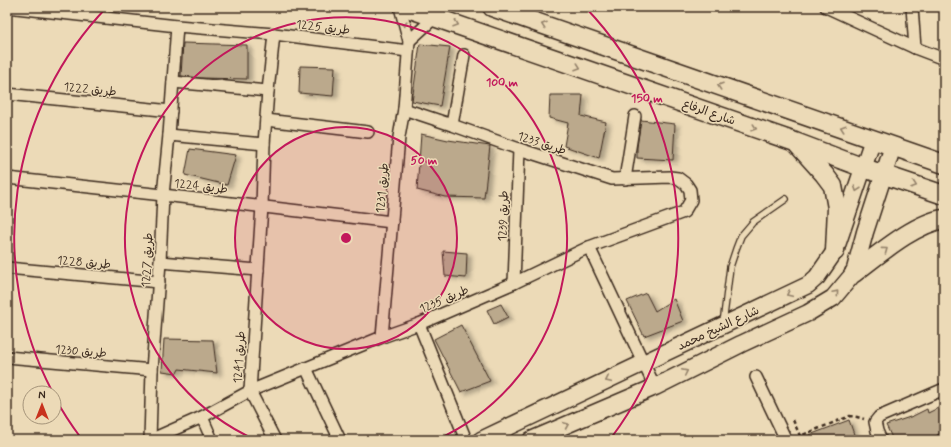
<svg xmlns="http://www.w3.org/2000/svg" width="951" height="447" viewBox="0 0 951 447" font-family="Mynerve,'Playpen Sans Arabic',sans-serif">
	<defs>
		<filter id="shadow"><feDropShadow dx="4.5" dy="2.5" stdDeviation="2" flood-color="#0004"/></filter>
	</defs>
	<rect width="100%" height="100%" fill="#ecdab7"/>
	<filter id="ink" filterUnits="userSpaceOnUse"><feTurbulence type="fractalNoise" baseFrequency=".025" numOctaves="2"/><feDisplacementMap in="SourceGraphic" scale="8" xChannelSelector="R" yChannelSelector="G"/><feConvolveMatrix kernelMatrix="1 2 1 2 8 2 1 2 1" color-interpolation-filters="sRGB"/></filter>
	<g filter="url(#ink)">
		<g fill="#bba98c" stroke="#3b2a1e" filter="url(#shadow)">
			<polygon points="183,43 247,45 247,79 200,78 181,76"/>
			<polygon points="420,44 450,47 440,106 412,101"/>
			<polygon points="300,66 335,67 333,96 299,93"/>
			<polygon points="550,95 583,95 581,116 606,122 599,158 564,146 568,123 549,118"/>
			<polygon points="641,120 675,124 673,160 637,158 637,147"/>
			<polygon points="421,134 448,140 490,146 484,198 445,197 417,190"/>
			<polygon points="190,149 236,155 227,185 185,175"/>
			<polygon points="443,251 467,253 466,278 445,276"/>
			<polygon points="646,293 655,311 674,299 683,321 644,336 627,301"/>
			<polygon points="501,304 508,317 494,324 487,310"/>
			<polygon points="461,325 490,381 461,392 434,339"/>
			<polygon points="164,339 213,340 217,373 179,369 177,373 162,371"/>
			<polygon points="944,405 944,432 937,435 939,440 893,440 886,425 913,416 927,409 928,413"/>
			<polygon points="849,420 856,440 799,440 799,439"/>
		</g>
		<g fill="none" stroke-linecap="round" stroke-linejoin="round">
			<defs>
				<polyline id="lane" points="723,324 730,267 736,249 741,236 753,222 786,199"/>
				<g id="street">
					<polyline points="7,7 177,26 274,34 408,51"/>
					<polyline points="826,7 915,48 944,59"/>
					<polyline points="912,7 915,48"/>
					<polyline points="274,34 268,91 264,144 262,206 250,391 275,440"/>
					<polyline points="409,41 435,17"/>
					<polyline points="173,82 268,91"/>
					<polyline points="7,94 171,111"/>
					<polyline points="266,120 368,132"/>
					<polyline points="452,125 464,55"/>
					<polyline points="169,135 264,144"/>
					<polyline points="7,178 163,195 392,222"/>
					<polyline points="625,179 635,116"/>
					<polyline points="589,247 644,364 655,387"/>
					<polyline points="160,262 258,270"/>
					<polyline points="7,268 159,282"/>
					<polyline points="514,283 519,149"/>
					<polyline points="419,324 466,440"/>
					<polyline points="382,337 399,137 404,109 409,41 400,7"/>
					<polyline points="7,357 152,370"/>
					<polyline points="306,368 340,440"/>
					<polyline points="756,377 786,440"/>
					<polyline points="202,417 212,440"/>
					<polyline points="150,440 202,417 250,391 382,337 419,324 514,283 589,247 684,212 691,200 690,190 686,184 678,178 670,177 612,179 519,149 452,125 404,109"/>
					<polyline points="150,440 152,370 160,262 163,195 169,135 177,26"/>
					<polyline points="881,440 877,431 875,422 879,417 944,389"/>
				</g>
				<g id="secondary">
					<polyline points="481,440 808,285 817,277 835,251 873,139"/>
					<polyline points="531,440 655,387 741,344 808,313 833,298 854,273 865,232 893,146"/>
				</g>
				<g id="primary">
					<polyline points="405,7 795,142 864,168 944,195"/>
					<polyline points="492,7 944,164"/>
					<polyline points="798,145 824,174 833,186 837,208 835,251"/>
					<path d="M854,273C878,255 915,223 944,219"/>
				</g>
			</defs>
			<use href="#lane" stroke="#3b2a1e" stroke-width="8"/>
			<use href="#street" stroke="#3b2a1e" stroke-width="14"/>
			<use href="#secondary" stroke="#3b2a1e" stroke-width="19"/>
			<use href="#primary" stroke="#3b2a1e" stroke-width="21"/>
			<polyline stroke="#3b2a1e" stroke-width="2.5" stroke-dasharray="4 3" stroke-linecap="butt" points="793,420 800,436 850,416 857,417 864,419"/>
			<use href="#lane" stroke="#ecdab7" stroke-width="5.5"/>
			<use href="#street" stroke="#ecdab7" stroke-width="11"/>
			<use href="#secondary" stroke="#ecdab7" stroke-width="16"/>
			<use href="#primary" stroke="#ecdab7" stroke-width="18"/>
		</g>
		<defs><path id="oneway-chevron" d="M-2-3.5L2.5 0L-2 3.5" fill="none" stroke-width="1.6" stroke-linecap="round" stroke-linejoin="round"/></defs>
		<g stroke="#94826a">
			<use href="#oneway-chevron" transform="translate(404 24) rotate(74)"/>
			<use href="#oneway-chevron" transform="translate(456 24) rotate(19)"/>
			<use href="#oneway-chevron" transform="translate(544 25) rotate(-161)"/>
			<use href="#oneway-chevron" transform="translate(578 67) rotate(19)"/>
			<use href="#oneway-chevron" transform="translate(720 86) rotate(-161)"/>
			<use href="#oneway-chevron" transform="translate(754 128) rotate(19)"/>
			<use href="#oneway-chevron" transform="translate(843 128) rotate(-161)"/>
			<use href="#oneway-chevron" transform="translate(914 185) rotate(19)"/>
			<use href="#oneway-chevron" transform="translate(857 189) rotate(109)"/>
			<use href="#oneway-chevron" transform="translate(885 250) rotate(-36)"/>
			<use href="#oneway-chevron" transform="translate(836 293) rotate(-49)"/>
			<use href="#oneway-chevron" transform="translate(789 294) rotate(155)"/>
			<use href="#oneway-chevron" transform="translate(685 372) rotate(-26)"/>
			<use href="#oneway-chevron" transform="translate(608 380) rotate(155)"/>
			<use href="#oneway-chevron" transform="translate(566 425) rotate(-23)"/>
		</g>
	</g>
	<circle cx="346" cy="238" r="111" fill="#c2185b" fill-opacity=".12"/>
	<g fill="none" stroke="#c2185b" stroke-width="2">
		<circle cx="346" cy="238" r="111"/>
		<path d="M256 440A221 221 0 1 1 436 440"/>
		<path d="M81 438A332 332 0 0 1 54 396M52 391A332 332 0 0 1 107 7M585 7A332 332 0 0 1 611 438"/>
	</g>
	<g text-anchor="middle" stroke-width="3" stroke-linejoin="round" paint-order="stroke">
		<g font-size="12" fill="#3b2a1e" stroke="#ecdab7">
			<text transform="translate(323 27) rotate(7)" y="4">طريق 1225</text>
			<text transform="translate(90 89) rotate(6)" y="4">طريق 1222</text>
			<text transform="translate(709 112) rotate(19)" y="4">شارع الرفاع</text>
			<text transform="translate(542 143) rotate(18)" y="4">طريق 1233</text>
			<text transform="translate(201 186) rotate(7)" y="4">طريق 1224</text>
			<text transform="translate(382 188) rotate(-85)" y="4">طريق 1231</text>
			<text transform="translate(503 216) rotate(-88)" y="4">طريق 1239</text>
			<text transform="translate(147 260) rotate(-87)" y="4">طريق 1227</text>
			<text transform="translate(84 262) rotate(5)" y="4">طريق 1228</text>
			<text transform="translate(444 299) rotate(-23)" y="4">طريق 1235</text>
			<text transform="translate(718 328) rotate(-25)" y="4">شارع الشيخ محمد</text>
			<text transform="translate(81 351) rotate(5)" y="4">طريق 1230</text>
			<text transform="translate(239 357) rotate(-86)" y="4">طريق 1241</text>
		</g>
	</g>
	<circle cx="346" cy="238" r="6" fill="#c2185b" stroke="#ecdab7" stroke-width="2"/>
	<g font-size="12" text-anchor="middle" font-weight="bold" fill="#c2185b" stroke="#ecdab7" stroke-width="3" stroke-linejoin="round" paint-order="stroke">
		<text x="502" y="86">100 m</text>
		<text x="647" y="102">150 m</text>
		<text x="424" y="164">50 m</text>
	</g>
	<rect width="951" height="447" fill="none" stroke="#ecdab7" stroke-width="24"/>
	<rect x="12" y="12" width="927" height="423" fill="none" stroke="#3b2a1e" stroke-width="1.5" filter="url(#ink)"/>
	<g transform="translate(42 405)"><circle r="19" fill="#ecdab7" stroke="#a5947a"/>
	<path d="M0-3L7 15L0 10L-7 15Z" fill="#c8321e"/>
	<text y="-6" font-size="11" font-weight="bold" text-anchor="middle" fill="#3b2a1e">N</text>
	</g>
</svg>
